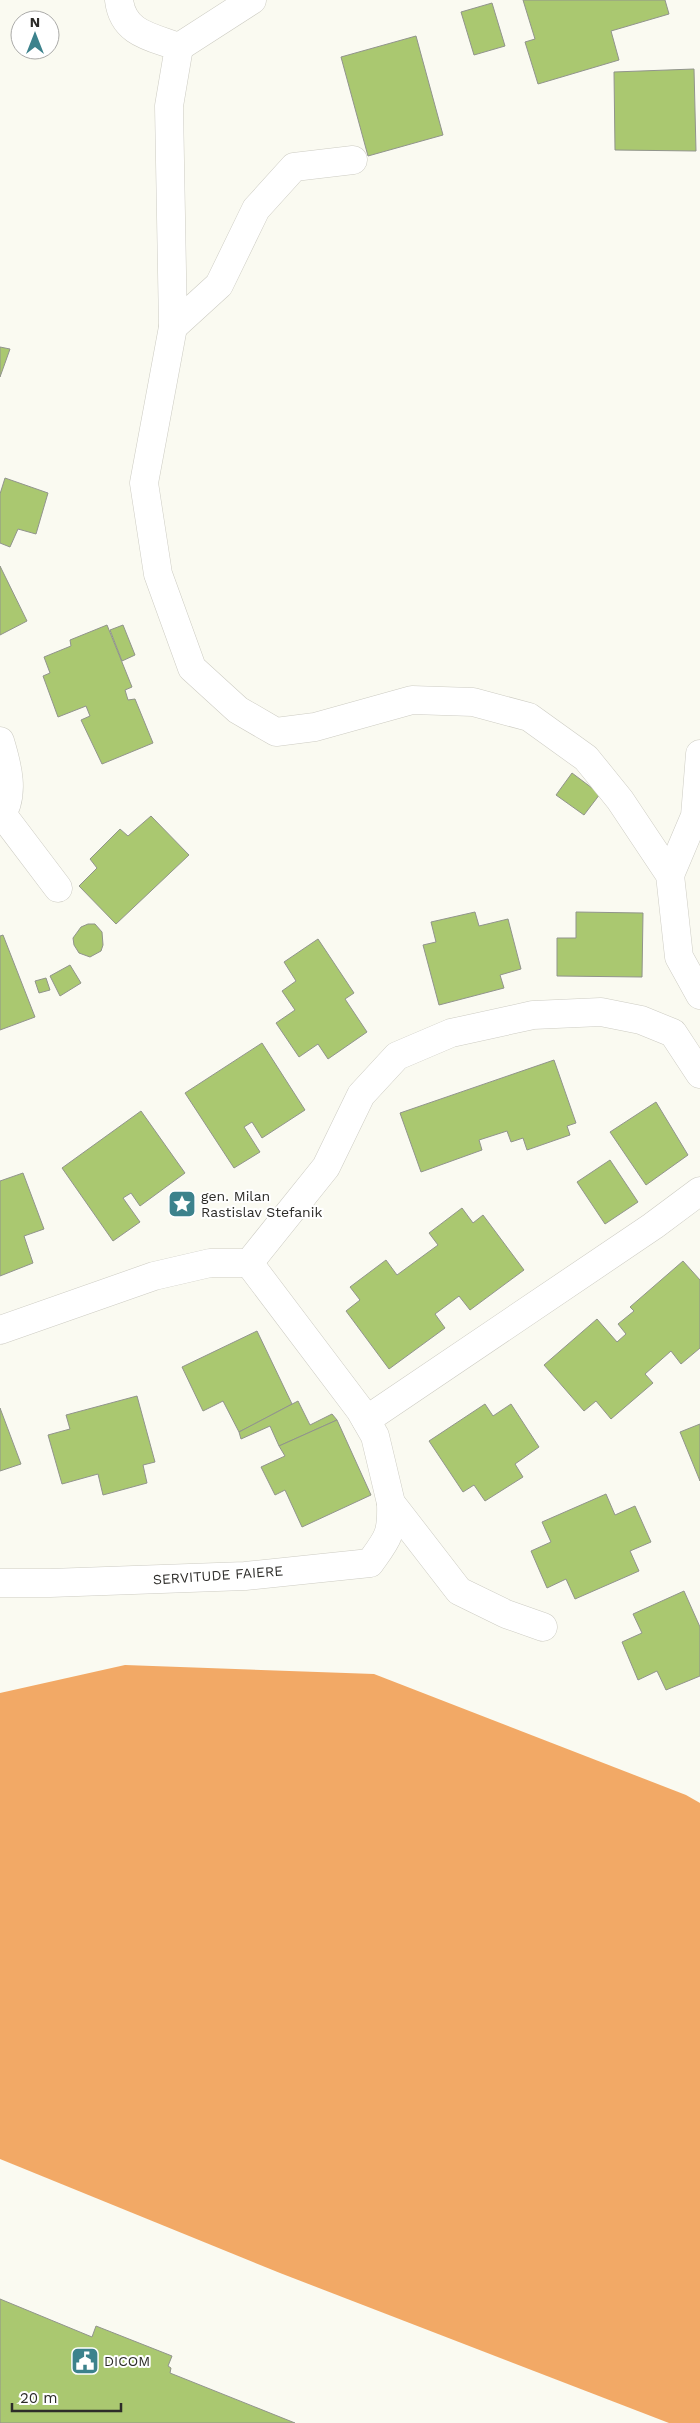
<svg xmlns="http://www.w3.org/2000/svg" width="700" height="2423" viewBox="0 0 700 2423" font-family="'Work Sans',sans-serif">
	<rect width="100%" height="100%" fill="#fafaf1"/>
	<polygon fill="#f2a966" points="125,1665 374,1674 686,1795 700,1803 700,2423 669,2423 280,2273 0,2159 0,1693"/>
	<g fill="#aac870" stroke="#91948c">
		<polygon points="523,0 665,0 669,14 611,31 619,60 538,84 525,42 535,39"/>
		<polygon points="492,3 505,46 474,55 461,12"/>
		<polygon points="416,36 443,135 368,156 341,57"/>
		<polygon points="694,69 696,151 615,150 614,72"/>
		<polygon points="0,347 10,349 0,377"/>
		<polygon points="5,478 48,493 36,534 18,529 10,547 0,543 0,494"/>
		<polygon points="0,566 27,621 0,635"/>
		<polygon points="107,625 132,687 125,690 128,700 135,699 153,743 102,764 81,720 90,716 86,706 58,717 43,676 50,673 44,657 71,646 70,640"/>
		<polygon points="123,625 135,655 122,661 110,630"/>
		<polygon points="572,773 600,794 584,815 556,795"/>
		<polygon points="151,816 189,855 116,924 79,886 97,868 90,859 120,829 128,836"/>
		<polygon points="475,912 479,926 508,919 521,969 500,975 504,988 439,1005 423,945 436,942 431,922"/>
		<polygon points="576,912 643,913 642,977 557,976 557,938 576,938"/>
		<polygon points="88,924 95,924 102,932 103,945 101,951 90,957 79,953 74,945 73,938 81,927"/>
		<polygon points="3,935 35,1017 0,1030 0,936"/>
		<polygon points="318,939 354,993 345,999 367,1032 328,1059 318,1044 299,1057 276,1023 295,1010 282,991 296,981 284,962"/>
		<polygon points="70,965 81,983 60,996 50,976"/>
		<polygon points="46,978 50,990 39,993 35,981"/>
		<polygon points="262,1043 305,1110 262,1138 252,1122 244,1127 260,1152 234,1168 185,1093"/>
		<polygon points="554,1060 576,1123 567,1126 570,1135 527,1150 523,1138 511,1142 507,1131 479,1140 482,1150 421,1172 400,1113"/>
		<polygon points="656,1102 688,1155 646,1185 610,1132"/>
		<polygon points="141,1111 185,1173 140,1206 131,1193 123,1198 140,1222 113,1241 62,1168"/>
		<polygon points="610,1160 638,1202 605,1224 577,1182"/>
		<polygon points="23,1173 44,1229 24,1236 33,1263 0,1276 0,1181"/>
		<polygon points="462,1208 473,1223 483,1215 524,1270 470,1310 459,1296 435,1314 445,1328 389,1369 346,1311 360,1300 350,1287 386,1260 397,1275 438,1245 429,1233"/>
		<polygon points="683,1261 700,1280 700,1348 681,1364 671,1351 645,1374 653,1383 611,1419 596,1401 584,1411 544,1365 597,1319 617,1342 626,1334 618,1324 634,1311 630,1307"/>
		<polygon points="257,1331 292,1404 239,1432 223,1401 203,1411 182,1367"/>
		<polygon points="137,1396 155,1462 143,1465 147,1483 103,1495 98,1474 62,1484 48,1435 70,1429 66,1415"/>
		<polygon points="298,1401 310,1425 332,1414 337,1420 279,1446 270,1426 241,1439 239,1432"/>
		<polygon points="485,1404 493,1416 511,1404 539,1447 515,1464 523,1477 485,1501 474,1485 463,1492 429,1441"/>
		<polygon points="0,1408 21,1464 0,1471"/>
		<polygon points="337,1420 371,1495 302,1527 285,1490 275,1495 261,1467 285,1456 279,1446"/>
		<polygon points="700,1424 700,1481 680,1432"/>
		<polygon points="606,1494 615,1515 635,1506 651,1542 630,1551 639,1571 575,1599 566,1579 547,1588 531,1551 551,1542 542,1522"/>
		<polygon points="684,1591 700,1627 700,1676 666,1690 657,1671 638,1680 622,1642 642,1633 633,1614"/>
		<polygon points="0,2299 92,2337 96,2326 172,2356 168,2366 171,2368 170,2373 295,2423 0,2423"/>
	</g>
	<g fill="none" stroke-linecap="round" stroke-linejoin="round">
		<defs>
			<g id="street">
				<path d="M119,0C123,34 152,37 179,47L169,106L173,327L144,483L158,574L192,668L238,710L276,732L315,727L412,700L473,702L529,717L586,758L620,800L670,875L679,957L700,995"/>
				<polyline points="179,47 252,0"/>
				<polyline points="173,327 219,285 256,209 294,167 353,160"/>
				<path d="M0,741C7,764 16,796 0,817"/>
				<polyline points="2,814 58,888"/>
				<polyline points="670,875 695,816 700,754"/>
				<polyline points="249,1263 326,1167 361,1095 397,1056 451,1033 533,1015 601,1012 641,1020 673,1033 700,1074"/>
				<polyline points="249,1263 360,1410 375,1436 391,1503 459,1591 506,1614 543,1627"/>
				<polyline points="0,1330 154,1276 210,1263 249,1263"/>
				<polyline points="366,1420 653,1226 700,1191"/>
				<path d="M0,1583H50L245,1576L370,1563C388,1538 392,1535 391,1503"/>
			</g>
		</defs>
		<use href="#street" stroke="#cdccc3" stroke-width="29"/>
		<use href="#street" stroke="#fff" stroke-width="28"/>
	</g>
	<defs>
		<symbol id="sight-square" viewBox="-11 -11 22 22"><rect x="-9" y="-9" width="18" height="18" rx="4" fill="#3c828c" stroke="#fff"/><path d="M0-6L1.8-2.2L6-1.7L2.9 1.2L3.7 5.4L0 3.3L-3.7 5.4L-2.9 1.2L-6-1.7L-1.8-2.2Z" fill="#fff"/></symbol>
		<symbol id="civic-square" viewBox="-11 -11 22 22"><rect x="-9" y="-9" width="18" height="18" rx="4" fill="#3c828c" stroke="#fff"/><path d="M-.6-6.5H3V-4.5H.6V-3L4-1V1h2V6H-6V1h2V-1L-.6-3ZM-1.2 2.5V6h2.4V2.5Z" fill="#fff"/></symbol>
	</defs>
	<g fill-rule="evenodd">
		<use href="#sight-square" x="166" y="1188" width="32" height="32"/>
		<use href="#civic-square" x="69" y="2345" width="32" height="32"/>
	</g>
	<g text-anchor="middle" stroke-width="4" stroke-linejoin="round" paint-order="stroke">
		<g font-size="14" fill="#2d2c29" stroke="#fff" text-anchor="start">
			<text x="201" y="1201">gen. Milan<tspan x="201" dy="16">Rastislav Stefanik</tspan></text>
			<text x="104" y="2366">DICOM</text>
		</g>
		<g font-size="14" fill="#2d2c29" stroke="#fff">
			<text transform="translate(218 1575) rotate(-4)" y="5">SERVITUDE FAIERE</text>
		</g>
	</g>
	<g transform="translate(35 35)"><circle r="24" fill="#ffffff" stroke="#ababa9"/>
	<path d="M0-4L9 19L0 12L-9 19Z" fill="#3c828c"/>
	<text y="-8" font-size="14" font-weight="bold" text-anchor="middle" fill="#2d2c29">N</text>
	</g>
	<path d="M12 2403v8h109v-8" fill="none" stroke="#2d2c29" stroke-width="2.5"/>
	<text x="20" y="2403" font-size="15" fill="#2d2c29" stroke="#ffffff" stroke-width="4" paint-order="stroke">20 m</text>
</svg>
